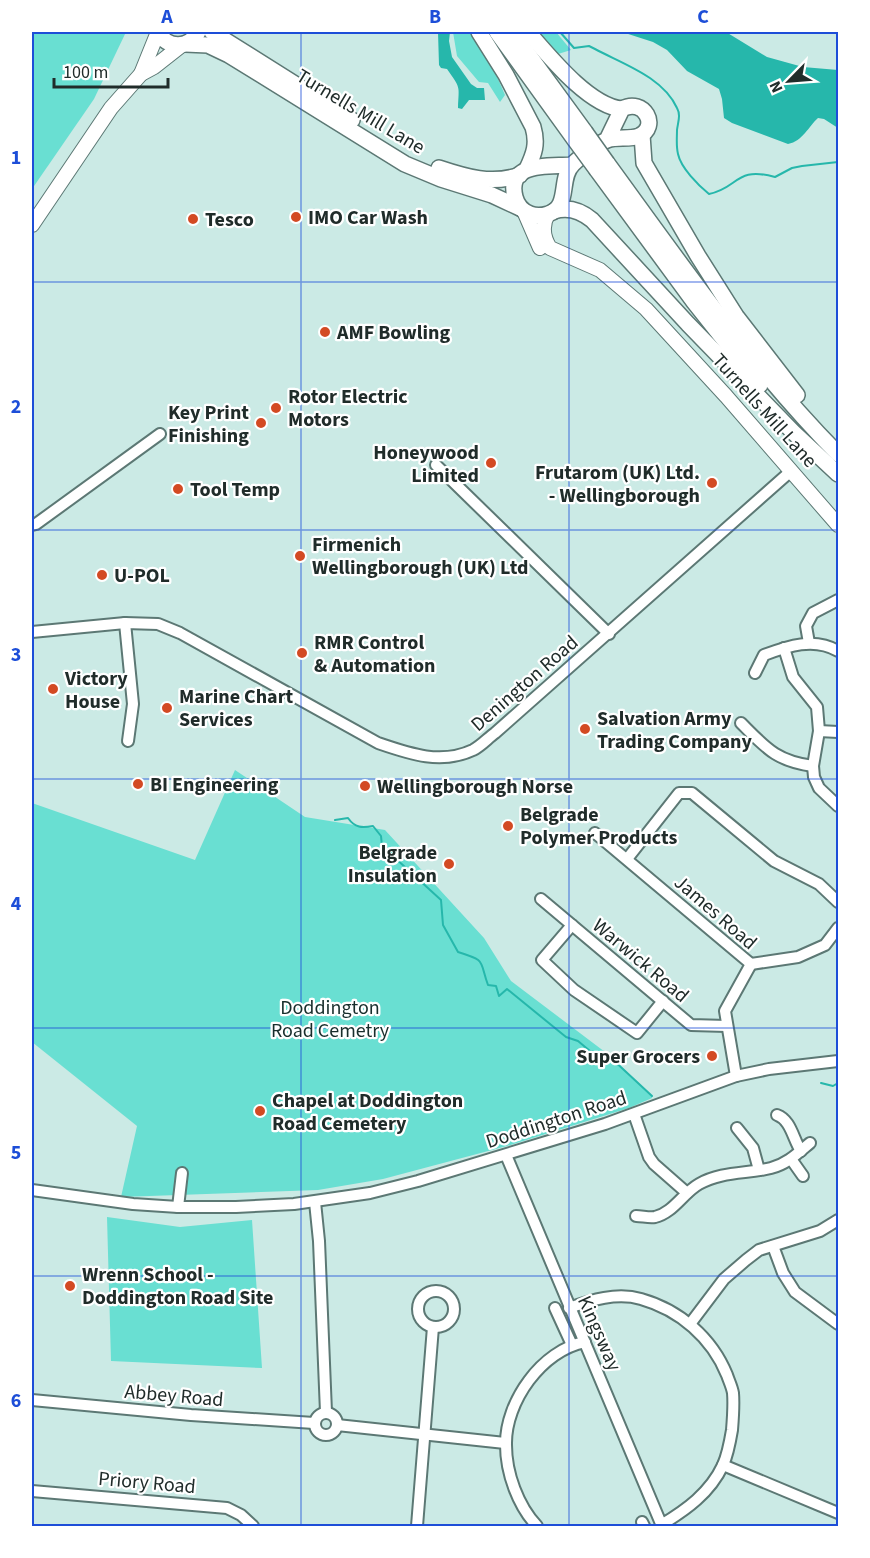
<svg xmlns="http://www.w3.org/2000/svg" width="870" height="1558" viewBox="0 0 870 1558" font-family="'Source Sans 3',sans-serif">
	<rect width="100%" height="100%" fill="#cbeae5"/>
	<g fill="#69dfd2">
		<polygon points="32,32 126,32 94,99 32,189"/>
		<polygon points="453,32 472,32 495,72 505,95 500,102 488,83 479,82 457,56"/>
		<polygon points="539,32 556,32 571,50 558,54"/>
		<polygon points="235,770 305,817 385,830 484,938 511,981 609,1055 652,1096 652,1098 629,1108 507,1146 383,1179 318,1190 121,1197 137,1126 32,1042 32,803 195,860"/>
		<polygon points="107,1217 180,1227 252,1220 262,1368 111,1361"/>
	</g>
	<g fill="#26b7ab">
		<path d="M438,32H450L449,41L452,57L471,84L477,88H484L485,100H469L462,109L458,108C459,85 461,89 447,69L441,68L439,65Z"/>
		<path d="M622,32H726L767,57L803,67L838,70V128L824,119L818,118C808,127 803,141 788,144L732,123L724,118L722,99L719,89L687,71L667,50L653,42Z"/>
	</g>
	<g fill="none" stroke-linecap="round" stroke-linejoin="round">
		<g stroke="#26b7ab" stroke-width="2">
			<path d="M560,32L574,48L589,46L595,49C623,64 663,77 677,108C681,115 678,122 677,130C677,138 676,146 678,154C681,168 698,185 709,194C739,188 735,166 775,177L792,168L802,166L838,162"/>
			<path d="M335,820L348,818C355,828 362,828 373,826L381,836L382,846L441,900L443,925L458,952C487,961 479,960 488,985L496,986L499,996L507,989L566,1037L578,1041L590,1051L610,1057L652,1096"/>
			<polyline points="821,1083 833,1086 838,1083"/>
		</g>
		<defs>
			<g id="minor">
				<polyline points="436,465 609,634"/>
				<polyline points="32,525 36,524 160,434"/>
				<polyline points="125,623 133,704 128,741"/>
				<path d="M32,632L125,623L158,624L180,633L378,743C410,754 441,765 473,750C481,746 488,738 495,733L791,471"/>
				<polyline points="809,643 806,626 813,613 838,600"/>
				<polyline points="784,648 793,677 817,707 819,731 813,766 814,777 819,788 838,806"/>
				<path d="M755,673L764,655C788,646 814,637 838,651"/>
				<path d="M741,723C766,748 776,761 813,766"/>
				<polyline points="819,731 838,732"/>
				<polyline points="595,833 751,964 725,1011 736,1076"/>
				<polyline points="627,859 679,793 692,793 774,861 819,884 838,902"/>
				<polyline points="541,899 691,1025 727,1026"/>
				<polyline points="572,925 542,960 574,990 637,1033 663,1001"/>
				<polyline points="751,964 798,957 825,945 838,928"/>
				<polyline points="634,1114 649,1157 654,1164 687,1193"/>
				<path d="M777,1115C791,1120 793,1139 801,1151"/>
				<polyline points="737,1128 753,1148 759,1170"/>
				<polyline points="506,1155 662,1526"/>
				<polyline points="791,1159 803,1176"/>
				<polyline points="32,1190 133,1204 178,1207 236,1207 294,1204 370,1193 418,1181 605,1124 736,1076 769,1069 838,1061"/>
				<polyline points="315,1202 319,1241 326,1412"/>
				<polyline points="178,1207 182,1173"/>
				<path d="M636,1216C642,1216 649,1218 655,1217C673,1213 683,1193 699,1184C722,1171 747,1174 771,1168C787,1164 798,1153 810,1143"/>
				<polyline points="773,1246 783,1273 795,1292 838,1324"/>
				<circle cx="436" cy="1309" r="18"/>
				<polyline points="555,1308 572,1345"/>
				<path d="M569,1308C591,1300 617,1292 641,1299C680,1310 712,1338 727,1375C729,1381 732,1387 733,1393C734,1405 733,1418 732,1430C730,1442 728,1454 723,1465C710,1493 686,1510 661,1525"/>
				<polyline points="690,1324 724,1279 746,1260 759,1250 820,1231 838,1220"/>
				<polyline points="32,1400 191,1415 314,1423"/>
				<circle cx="326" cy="1424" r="11"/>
				<polyline points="337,1425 505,1443"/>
				<polyline points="723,1465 838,1513"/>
				<polyline points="32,1491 227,1508 241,1515 253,1526"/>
				<polyline points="642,1522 644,1526"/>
				<polyline points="417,1526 433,1327"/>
				<path d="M537,1526C518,1506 506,1473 506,1445C505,1402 542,1350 585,1342"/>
			</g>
			<g id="major">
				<polyline points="141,74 158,32"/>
				<polyline points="524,211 540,248"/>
				<path d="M548,214C541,226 543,237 550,248L600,270L646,309L726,396L838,525"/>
				<polyline points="32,225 111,108 141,74 154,67 182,45"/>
			</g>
			<g id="highway">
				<path d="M158,32C167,49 189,49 198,32"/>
				<polyline points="212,32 352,120"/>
				<path d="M479,32L506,75L533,127C538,144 534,154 527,169"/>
				<polyline points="497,32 575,140"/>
				<polyline points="512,32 585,132"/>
				<path d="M528,32C549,56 589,106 622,109"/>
				<polyline points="185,44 208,45 229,55 405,164 441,179 492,195 520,208"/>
				<polyline points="642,135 644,163 698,256 736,316 797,395"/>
				<path d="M607,163C680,263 751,366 838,454"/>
				<path d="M571,165C550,167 506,161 515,197C517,205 522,211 530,214C535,216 542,216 548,214C571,207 558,178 573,164C580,157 599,143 607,140C617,136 629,140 639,136C660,127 644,97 622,109L607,140"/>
				<path d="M439,168C466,177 492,185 520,175"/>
				<polyline points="597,170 694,302 760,385"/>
				<path d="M554,211C569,206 581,211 592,220L688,324L793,432L838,474"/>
			</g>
		</defs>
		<use href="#minor" stroke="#5c7874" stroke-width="14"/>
		<use href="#major" stroke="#5c7874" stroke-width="16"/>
		<use href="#highway" stroke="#5c7874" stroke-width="18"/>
		<use href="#minor" stroke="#fff" stroke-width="10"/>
		<use href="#major" stroke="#fff" stroke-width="14"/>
		<use href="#highway" stroke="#fff" stroke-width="15"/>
		<defs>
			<g id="highway-bridge">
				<polyline points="585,132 607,163"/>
				<polyline points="575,140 597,170"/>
			</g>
		</defs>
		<use href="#highway-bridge" stroke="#5c7874" stroke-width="18" stroke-linecap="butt"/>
		<use href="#highway-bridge" stroke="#fff" stroke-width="15"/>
	</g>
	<path fill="none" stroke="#1d4ed8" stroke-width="1.5" stroke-opacity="0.55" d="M301,32V1526M569,32V1526M32,282H838M32,530H838M32,779H838M32,1028H838M32,1276H838"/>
	<g fill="#d34a23" stroke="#fff" stroke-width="2">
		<circle cx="296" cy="217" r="6"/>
		<circle cx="193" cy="219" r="6"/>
		<circle cx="325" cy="332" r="6"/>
		<circle cx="276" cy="408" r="6"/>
		<circle cx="261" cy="423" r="6"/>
		<circle cx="491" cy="463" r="6"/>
		<circle cx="712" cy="483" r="6"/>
		<circle cx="178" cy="489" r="6"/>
		<circle cx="300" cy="556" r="6"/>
		<circle cx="102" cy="575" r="6"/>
		<circle cx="302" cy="653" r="6"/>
		<circle cx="53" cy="689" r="6"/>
		<circle cx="167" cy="708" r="6"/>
		<circle cx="585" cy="729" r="6"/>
		<circle cx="138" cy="784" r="6"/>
		<circle cx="365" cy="786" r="6"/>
		<circle cx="508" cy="826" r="6"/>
		<circle cx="449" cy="864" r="6"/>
		<circle cx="712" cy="1056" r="6"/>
		<circle cx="260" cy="1111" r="6"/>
		<circle cx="70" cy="1286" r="6"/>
	</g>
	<g text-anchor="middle" stroke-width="4.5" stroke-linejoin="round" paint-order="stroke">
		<g font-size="20" fill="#202c2a" stroke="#fff">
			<text transform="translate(361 111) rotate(31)" y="7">Turnells Mill Lane</text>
			<text transform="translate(765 410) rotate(48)" y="7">Turnells Mill Lane</text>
			<text transform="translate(524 683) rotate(-41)" y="7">Denington Road</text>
			<text transform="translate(716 912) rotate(41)" y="7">James Road</text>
			<text transform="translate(641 960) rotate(40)" y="7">Warwick Road</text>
			<text transform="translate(556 1119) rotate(-18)" y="7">Doddington Road</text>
			<text transform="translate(600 1333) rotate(66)" y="7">Kingsway</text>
			<text transform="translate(174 1395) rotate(5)" y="7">Abbey Road</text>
			<text transform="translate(147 1482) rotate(5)" y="7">Priory Road</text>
		</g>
		<g font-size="20" font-weight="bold" fill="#202c2a" stroke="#fff" text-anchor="start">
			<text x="308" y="224">IMO Car Wash</text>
			<text x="205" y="226">Tesco</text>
			<text x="337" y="339">AMF Bowling</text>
			<text x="288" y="403">Rotor Electric<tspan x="288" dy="23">Motors</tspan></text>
			<text x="249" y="419" text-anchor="end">Key Print<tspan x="249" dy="23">Finishing</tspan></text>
			<text x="479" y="459" text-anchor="end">Honeywood<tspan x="479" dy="23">Limited</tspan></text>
			<text x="700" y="479" text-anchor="end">Frutarom (UK) Ltd.<tspan x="700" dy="23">- Wellingborough</tspan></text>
			<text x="190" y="496">Tool Temp</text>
			<text x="312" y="551">Firmenich<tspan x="312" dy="23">Wellingborough (UK) Ltd</tspan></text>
			<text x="114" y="582">U-POL</text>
			<text x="314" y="649">RMR Control<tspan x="314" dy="23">&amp; Automation</tspan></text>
			<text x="65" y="685">Victory<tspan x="65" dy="23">House</tspan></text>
			<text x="179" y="703">Marine Chart<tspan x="179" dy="23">Services</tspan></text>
			<text x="597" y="725">Salvation Army<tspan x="597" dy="23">Trading Company</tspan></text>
			<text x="150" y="791">BI Engineering</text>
			<text x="377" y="793">Wellingborough Norse</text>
			<text x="520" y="821">Belgrade<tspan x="520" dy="23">Polymer Products</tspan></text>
			<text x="437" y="859" text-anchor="end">Belgrade<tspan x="437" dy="23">Insulation</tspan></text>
			<text x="700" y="1063" text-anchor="end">Super Grocers</text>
			<text x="272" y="1107">Chapel at Doddington<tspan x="272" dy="23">Road Cemetery</tspan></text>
			<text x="82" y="1281">Wrenn School -<tspan x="82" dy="23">Doddington Road Site</tspan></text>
		</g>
		<g font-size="20" fill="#182e2c" stroke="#fff">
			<text x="330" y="1014">Doddington<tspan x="330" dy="23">Road Cemetry</tspan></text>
		</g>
	</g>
	<rect width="870" height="1558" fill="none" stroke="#ffffff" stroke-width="66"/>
	<g transform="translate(789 81) rotate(245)" stroke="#ffffff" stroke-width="4.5" paint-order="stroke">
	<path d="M0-4.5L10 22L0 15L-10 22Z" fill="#202c2a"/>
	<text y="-9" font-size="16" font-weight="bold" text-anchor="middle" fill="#202c2a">N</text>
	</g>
	<path d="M54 78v9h114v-9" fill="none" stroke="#202c2a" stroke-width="3"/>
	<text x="63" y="78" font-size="18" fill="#202c2a" stroke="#ffffff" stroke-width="4.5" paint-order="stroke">100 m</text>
	<rect x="33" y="33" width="804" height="1492" fill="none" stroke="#1d4ed8" stroke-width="2"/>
	<g font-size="20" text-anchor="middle" font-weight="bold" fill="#1d4ed8">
		<text x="167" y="23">A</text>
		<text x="435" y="23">B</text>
		<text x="703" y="23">C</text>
		<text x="16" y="164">1</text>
		<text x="16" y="413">2</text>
		<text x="16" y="661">3</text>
		<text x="16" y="910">4</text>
		<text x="16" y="1159">5</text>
		<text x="16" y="1407">6</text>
	</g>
</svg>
